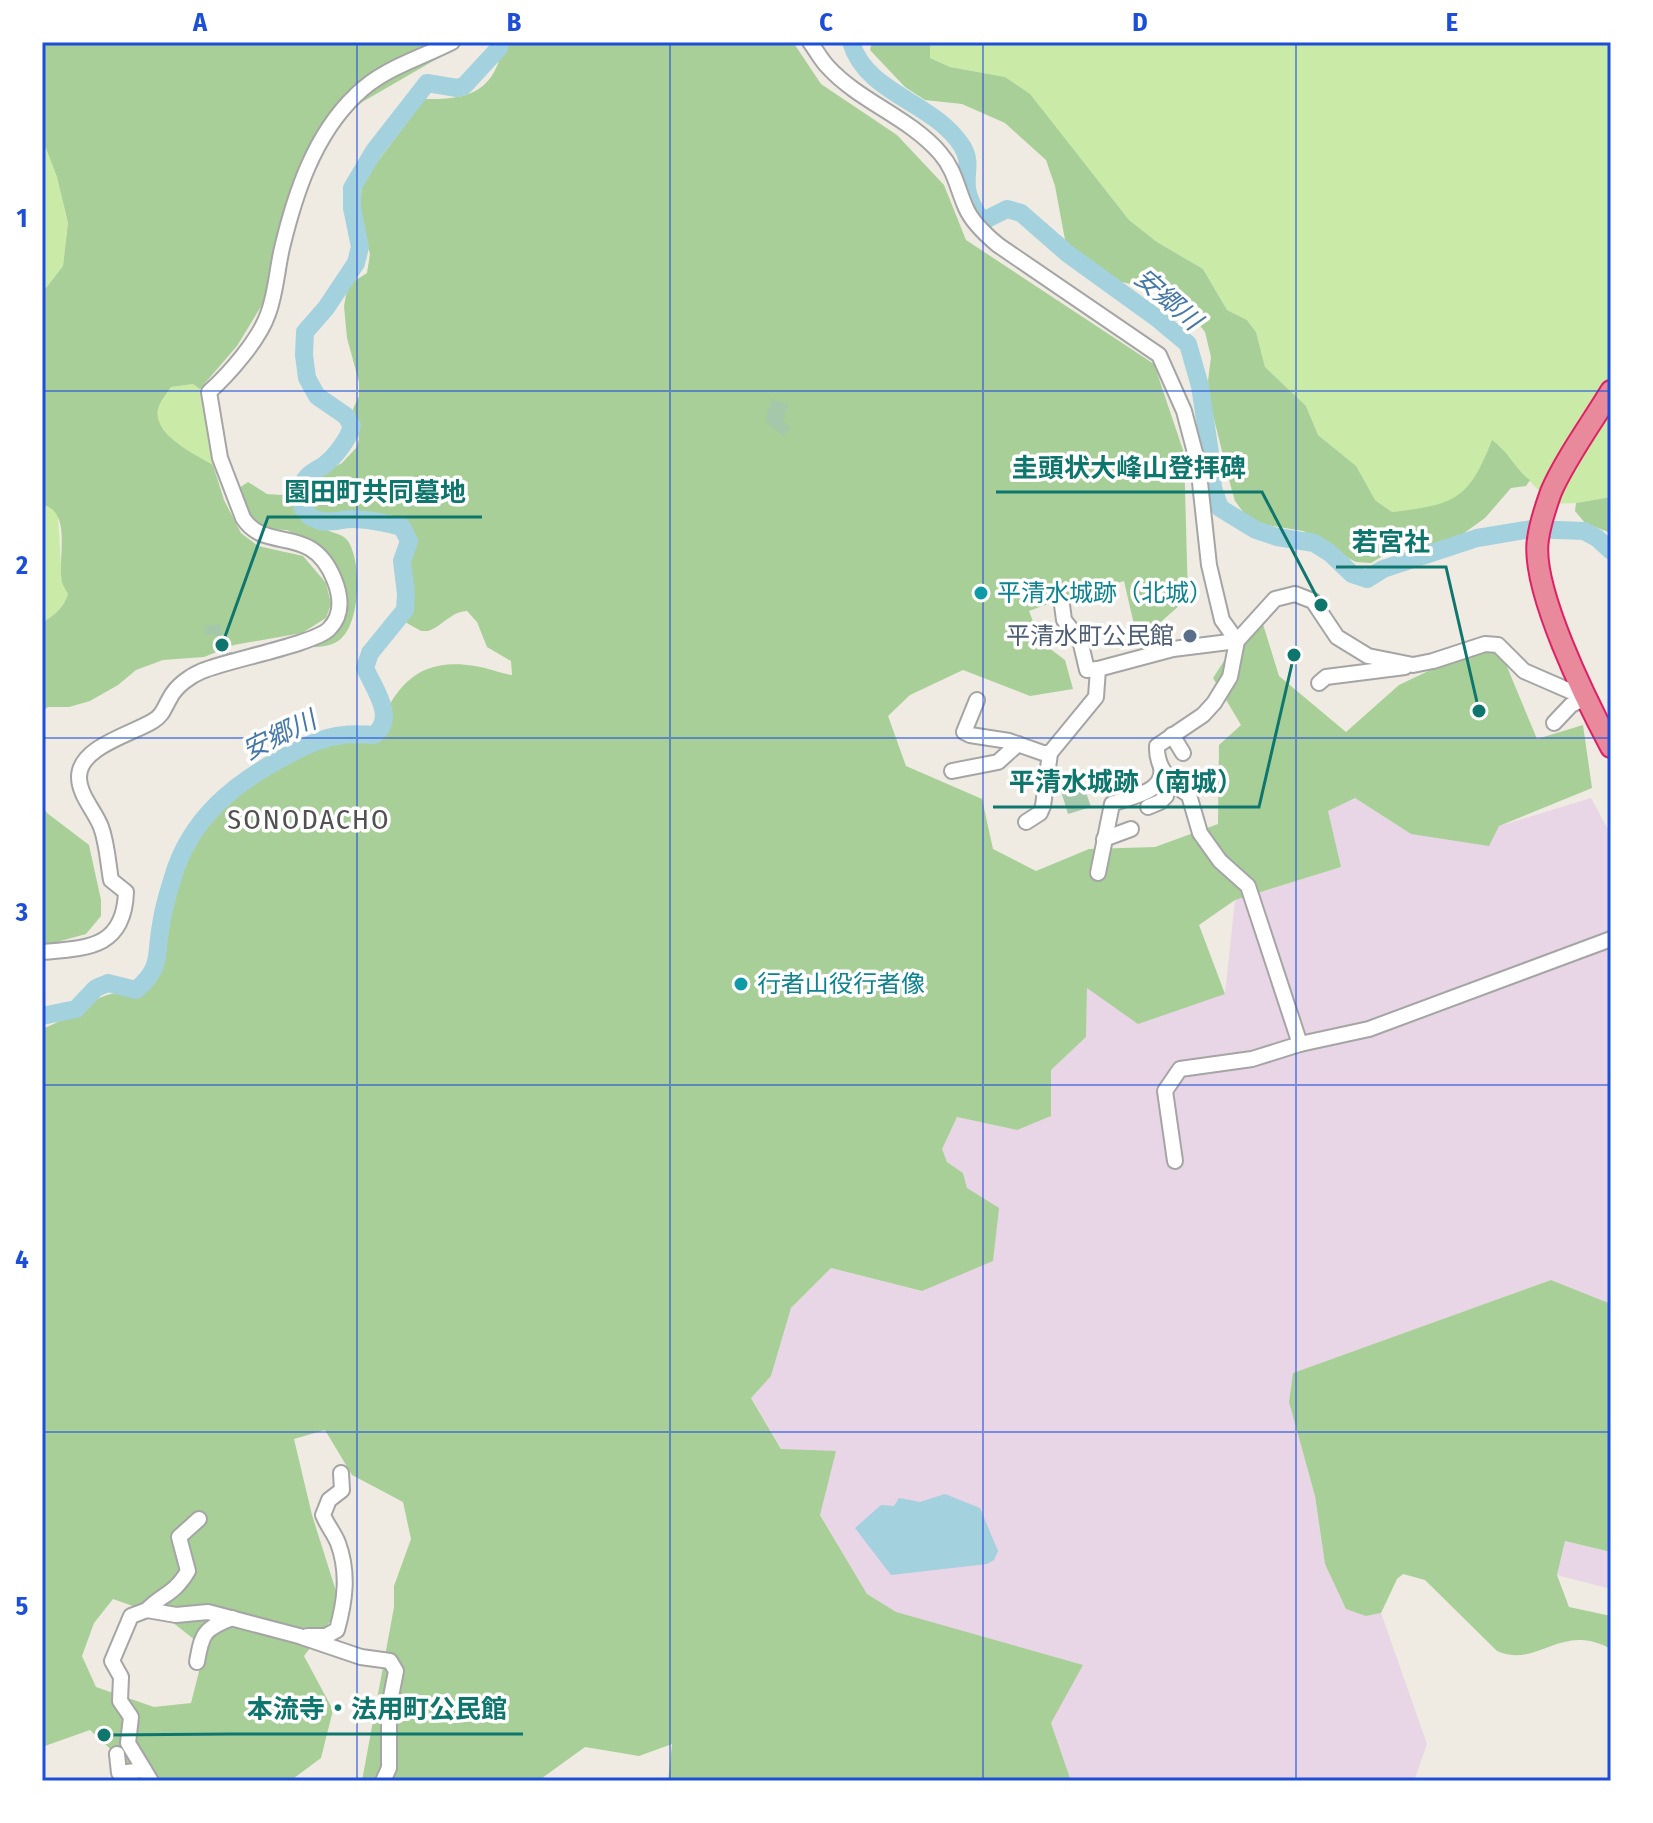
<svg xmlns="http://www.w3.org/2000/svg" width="1653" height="1823" viewBox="0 0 1653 1823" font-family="'Fira Sans Condensed','Noto Sans JP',sans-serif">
	<rect width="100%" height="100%" fill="#efebe3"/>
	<g fill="#e8d5e5">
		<polygon points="1355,798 1411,834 1499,826 1591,798 1611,835 1611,1304 1551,1280 1293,1373 1289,1402 1315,1496 1325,1564 1366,1616 1381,1613 1427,1744 1414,1781 1071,1781 1051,1723 867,1594 751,1397 771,1376 791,1308 831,1268 921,1291 967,1188 963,1173 947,1162 941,1149 957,1117 1017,1130 1051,1070 1086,1037 1087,987 1225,994 1235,900 1341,867 1327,811"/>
		<polygon points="1565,1541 1611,1552 1611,1589 1557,1575"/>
	</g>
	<g fill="#caeba8">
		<path d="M933,42H1611V497L1576,503L1551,504C1533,483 1515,468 1499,445L1462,495L1435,507L1392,512L1375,500L1355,466L1318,435L1306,406L1265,367L1256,332L1247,320L1227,310L1203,269L1157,242L1129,220L1030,95L1005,77L950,67L930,58V43Z"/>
		<polygon points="42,146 46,147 57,177 68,223 63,266 42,293"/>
		<path d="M193,384L200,389L213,465C194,454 153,435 158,409C160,401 166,393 171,387Z"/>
		<path d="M42,505L54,509L58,515L62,582L68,594C64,607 54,617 42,622Z"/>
	</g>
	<g fill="#a8cf97" fill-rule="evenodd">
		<path d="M42,42H466L338,116L300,179L271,290L237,346L200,389L193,384L171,387C167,393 160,401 158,409C153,435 194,454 213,465L224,500L241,533L258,546L303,556L326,583L331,604L326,618L302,633L234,645L204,657L163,660L136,670L118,685L90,701L69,707H48L42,711V622C54,617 64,607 68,594C66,590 63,586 62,582C57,560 73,510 42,505V293L63,266L68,223L57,177L46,148L42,146Z"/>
		<path d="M504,42H793L821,84L897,135L944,185L966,240L1154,364L1184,453L1188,598L1138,642L1124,581L1064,598L1029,611L1041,642L1065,660L1073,689L1030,696L963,670L910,695L888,716L906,766L982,799L993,849L1036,871L1089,849L1155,847L1218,824L1219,745L1241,725L1213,678L1258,608L1279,676L1346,732L1399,685L1485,644L1498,645L1537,739L1583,725L1592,788L1499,826L1489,846L1411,834L1355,798L1328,811L1341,867L1235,900L1199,925L1225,994L1138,1024L1087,988L1086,1037L1051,1070V1116L1017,1130L957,1117L942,1149L947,1162L963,1173L967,1188L999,1208L993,1261L922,1291L831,1268L791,1308L771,1376L751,1398L781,1449L836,1451L820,1515L867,1594L896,1612L1083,1665L1051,1723L1071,1781H668L672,1744L639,1756L585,1747L538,1781H362L394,1607V1586L411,1539L403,1502L352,1475L325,1430L294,1439L312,1515L341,1607L304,1656L333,1710L321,1758L290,1781H127L122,1760L90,1730L42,1747V1029C65,1021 86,1002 107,995C120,991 137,998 148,988C167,970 165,925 171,900C176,879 188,857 199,839C211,821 224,800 241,786C280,756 329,744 376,733C396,684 419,657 475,666C488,668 500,673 512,675L511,661L487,647L477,622L467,611C450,612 443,626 428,631H421L405,622C412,592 417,541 386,521L323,517L326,530C333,533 343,534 348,541C362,562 361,626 338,641C329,647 318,647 307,647L313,642L327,638L342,621L340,578L326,551L287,530L265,529L252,521L236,490L248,482L267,494L281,495L342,463L357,447L359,439L353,409L359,396V382L347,338L344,306L348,285L367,273L370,254L360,213L362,182L425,99C471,100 495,91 504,42ZM113,1599L167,1618L205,1648L191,1703L154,1707L96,1687L82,1656L94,1623Z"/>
		<path d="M872,42H933L930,44V58L950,67L1005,77L1030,94L1129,220L1157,242L1203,269L1227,310L1247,320L1256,332L1265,367L1306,406L1318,435L1356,466L1375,500L1392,512C1454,505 1469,500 1492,440C1508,451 1515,469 1530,480L1526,486L1511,488L1485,518L1453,541L1439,547L1391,551L1371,563L1356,562L1348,558L1330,544L1303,531L1255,523L1249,520L1235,501L1231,487L1212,411L1208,381L1211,357L1205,332L1174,294L1117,281L1066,245L1055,186L1046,160L1005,123L962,104L925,100L905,87L870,50Z"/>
		<polygon points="1611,497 1611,533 1585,523 1575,511 1576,503"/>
		<polygon points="42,806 47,813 89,845 101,900 101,916 86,934 42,946"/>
		<path d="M1551,1280L1611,1304V1552L1565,1541L1557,1575L1569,1607L1611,1616V1649C1560,1621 1539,1669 1497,1651L1425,1580L1403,1574L1397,1579L1381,1613L1366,1616L1346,1609L1325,1564L1315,1496L1289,1402L1293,1373Z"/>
	</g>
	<g fill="#a4c8a9">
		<polygon points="772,399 788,404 783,421 791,428 783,436 765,421"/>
		<polygon points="220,624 226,653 232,652 234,655 223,659 217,635 205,635 204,626"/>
		<polygon points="1080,775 1091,807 1068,814 1061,791 1064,781"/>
	</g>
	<polygon fill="#a3d1de" points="945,1494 980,1508 998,1551 994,1560 987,1564 891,1575 855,1528 881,1505 894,1506 899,1498 920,1502"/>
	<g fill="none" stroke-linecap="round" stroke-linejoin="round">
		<g stroke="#a3d1de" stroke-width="18">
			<path d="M851,42C866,94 933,101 962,146C972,162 965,172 967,188C968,198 976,214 983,221L1007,209L1021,213L1068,254L1158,319L1188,344L1200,386L1210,453L1213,488L1220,508L1256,530L1277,537L1314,543L1330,553L1352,574L1367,579L1383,569L1477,538L1532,529L1584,531L1597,538L1611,551"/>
			<path d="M42,1016L76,1009L96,988L108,983L136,990C163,967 155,955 161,925C163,909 168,893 173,877C190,819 234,783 286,756C305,746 323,737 344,735C354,733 365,735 374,735C397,718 374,689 365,668L370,653L405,610L406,594L402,561L409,541L402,527C386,523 369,519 352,519C340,519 327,525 315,519C298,512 296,489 307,477C311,472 318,469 323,466C335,457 348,440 352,426L346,416L317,396L307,378L304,355L305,332L326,308L356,263L360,247L352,208V188L374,151L427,83L457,88L464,86L499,48L500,42"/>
		</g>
		<defs>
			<g id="minor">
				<path d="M810,42C816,50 821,60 828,67C860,102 909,117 940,153C955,170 957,188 966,208C972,222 986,235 998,245L1159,355L1184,411L1198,464L1209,565L1222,620L1237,641"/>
				<polyline points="1062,605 1064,620 1080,640 1087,670 1098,669"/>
				<polyline points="1319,683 1326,677 1405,667"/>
				<polyline points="977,700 964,732 970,735 1009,741 1043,753 1050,753 1096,697 1098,669 1173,649 1237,641"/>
				<polyline points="1554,723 1571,705 1586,698"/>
				<polyline points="1172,735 1183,753"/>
				<polyline points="952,771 998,762 1018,744"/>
				<polyline points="1148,807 1160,802 1166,796 1161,780"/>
				<polyline points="1026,822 1040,813 1043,806 1050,753"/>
				<polyline points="1104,839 1131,829"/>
				<path d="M1098,873L1112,804C1130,796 1166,793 1161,767"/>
				<path d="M42,952C88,948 124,948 126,892L111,880C108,863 107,843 101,827C95,811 79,795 79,777C79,747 132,734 153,721C163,715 164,708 170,698C176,686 190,676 202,671C228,660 314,644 329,629C343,615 341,596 334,579C311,522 266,554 243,518L220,458L209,392C229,374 259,340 268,314C276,293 277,269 282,248C295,194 314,135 356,95C383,68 419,59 452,42"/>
				<path d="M1300,1044L1248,886L1220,861L1200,833L1189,795C1171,784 1156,768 1157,746L1203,715L1214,703L1230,677L1237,641L1275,599L1295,594L1313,601L1337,637L1368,656L1413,665L1433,661L1485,644L1498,645L1524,671L1586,698"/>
				<polyline points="1175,1161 1165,1091 1180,1069 1252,1059 1300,1044 1369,1029 1611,939"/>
				<path d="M147,1610C163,1593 173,1596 188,1571L179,1537L199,1519"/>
				<path d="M307,1636H326L337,1630C345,1601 349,1573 338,1543C334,1533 327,1525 323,1515L329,1500L342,1490L341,1473"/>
				<path d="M197,1662C202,1633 204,1629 232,1618"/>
				<polyline points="117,1754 119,1773 144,1770"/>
				<polyline points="151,1781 128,1743 131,1717 120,1701 121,1677 112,1661 131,1616 147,1610 176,1615 208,1612 299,1636 361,1657 390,1661 396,1671 389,1707 389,1768 383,1781"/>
			</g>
			<path id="highway" d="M1611,391C1593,421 1564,461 1551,492C1546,506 1540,524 1538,539C1530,588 1587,702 1611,747"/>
		</defs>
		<use href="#minor" stroke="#a5a5a5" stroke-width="18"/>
		<use href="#highway" stroke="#de2064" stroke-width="24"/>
		<use href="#minor" stroke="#fff" stroke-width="14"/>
		<use href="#highway" stroke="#e8899c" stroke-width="20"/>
	</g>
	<path fill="none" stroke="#1d4ed8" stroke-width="2" stroke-opacity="0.55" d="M357,42V1781M670,42V1781M983,42V1781M1296,42V1781M42,391H1611M42,738H1611M42,1085H1611M42,1432H1611"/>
	<g fill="#0f9aa8" stroke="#fff" stroke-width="3">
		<circle cx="981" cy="593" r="8"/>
		<circle cx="741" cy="984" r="8"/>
	</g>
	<circle fill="#5c6f8a" stroke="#fff" stroke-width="3" cx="1190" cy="636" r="8"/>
	<g text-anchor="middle" stroke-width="7" stroke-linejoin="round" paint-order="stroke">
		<g font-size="24" fill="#0d838f" stroke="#fff" text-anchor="start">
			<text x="997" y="601">平清水城跡（北城）</text>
			<text x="757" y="992">行者山役行者像</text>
		</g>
		<g font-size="24" fill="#4e5e75" stroke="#fff" text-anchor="end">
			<text x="1174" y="644">平清水町公民館</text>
		</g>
		<g font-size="26" font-style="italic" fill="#4578a8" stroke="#fff">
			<text transform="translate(1168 299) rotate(41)" y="9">安郷川</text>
			<text transform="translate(279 735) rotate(-26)" y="9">安郷川</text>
		</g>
		<g font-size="28" letter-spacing="2" fill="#515151" stroke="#fff">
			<text x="309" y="829">SONODACHO</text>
		</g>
	</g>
	<path fill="none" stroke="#0f766e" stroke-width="3" d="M1321 605L1262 492H996M222 645L268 517H482M1479 711L1446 567H1336M1294 655L1259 807H993M104 1735L231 1734H523"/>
	<g fill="#0f766e" stroke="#fff" stroke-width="3">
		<circle cx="1321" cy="605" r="8"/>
		<circle cx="222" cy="645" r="8"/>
		<circle cx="1479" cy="711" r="8"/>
		<circle cx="1294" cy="655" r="8"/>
		<circle cx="104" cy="1735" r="8"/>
	</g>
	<g font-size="26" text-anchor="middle" font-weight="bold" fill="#0f766e" stroke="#fff" stroke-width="7" stroke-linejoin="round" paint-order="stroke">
		<text x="1129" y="477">圭頭状大峰山登拝碑</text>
		<text x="375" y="501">園田町共同墓地</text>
		<text x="1391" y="551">若宮社</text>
		<text x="1126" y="791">平清水城跡（南城）</text>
		<text x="377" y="1718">本流寺・法用町公民館</text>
	</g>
	<rect width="1653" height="1823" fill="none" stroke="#ffffff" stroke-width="88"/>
	<rect x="44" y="44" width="1565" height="1735" fill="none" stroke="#1d4ed8" stroke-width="3"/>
	<g font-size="26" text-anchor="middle" font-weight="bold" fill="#1d4ed8">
		<text x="200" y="31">A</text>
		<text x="514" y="31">B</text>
		<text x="826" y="31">C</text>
		<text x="1140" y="31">D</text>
		<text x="1452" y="31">E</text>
		<text x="22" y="227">1</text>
		<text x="22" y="574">2</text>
		<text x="22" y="921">3</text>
		<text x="22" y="1268">4</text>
		<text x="22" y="1615">5</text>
	</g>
</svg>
